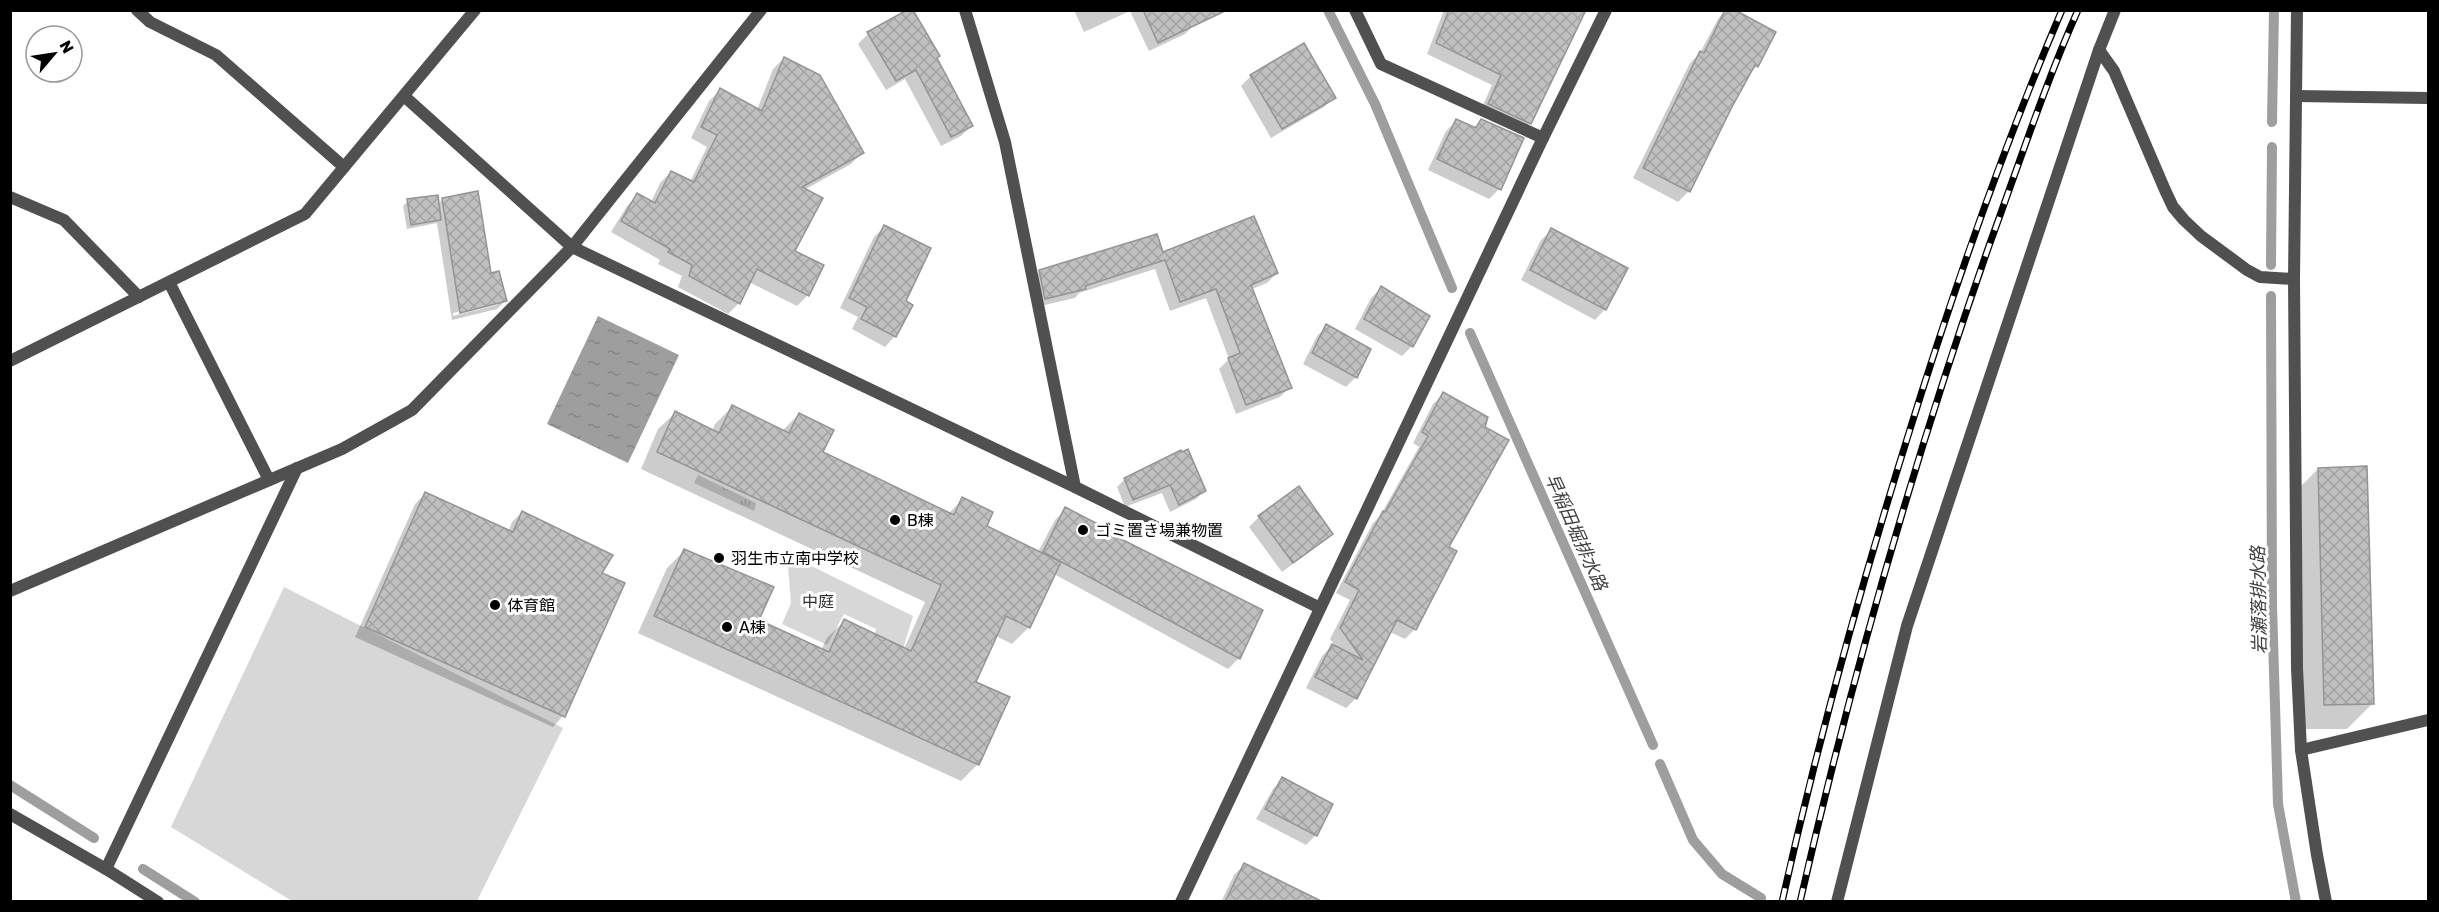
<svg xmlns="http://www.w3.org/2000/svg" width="2439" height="912" viewBox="0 0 2439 912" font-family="Rubik,'Noto Sans JP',sans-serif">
	<defs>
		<pattern id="grass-tufts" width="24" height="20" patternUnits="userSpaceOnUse" patternTransform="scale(1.5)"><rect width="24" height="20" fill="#d7d7d7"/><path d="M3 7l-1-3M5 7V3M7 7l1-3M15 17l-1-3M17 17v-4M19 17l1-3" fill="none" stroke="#b7b7b7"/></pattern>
		<pattern id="water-ripples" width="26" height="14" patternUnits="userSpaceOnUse" patternTransform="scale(1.5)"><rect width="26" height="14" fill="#9e9e9e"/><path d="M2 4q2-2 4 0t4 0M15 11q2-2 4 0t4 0" fill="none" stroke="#868686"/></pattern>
		<pattern id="building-cross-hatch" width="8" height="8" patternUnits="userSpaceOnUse" patternTransform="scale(1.5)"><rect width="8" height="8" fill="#c0c0c0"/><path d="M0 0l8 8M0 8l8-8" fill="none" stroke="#a3a3a3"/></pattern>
	</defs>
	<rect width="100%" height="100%" fill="#fff"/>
	<polygon fill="url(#grass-tufts)" points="698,475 756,503 754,511 694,483"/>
	<g fill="#d7d7d7">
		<polygon points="787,554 913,616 899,662 873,648 876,629 844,614 827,645 782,624 791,603"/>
		<polygon points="284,587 563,728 477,901 292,901 171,827"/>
	</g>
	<polygon fill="url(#water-ripples)" points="598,316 679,355 628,463 547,424"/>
	<g fill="#0003" fill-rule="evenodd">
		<polygon points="1074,10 1188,10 1194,25 1185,34 1149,51 1130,11 1084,32"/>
		<polygon points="1444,10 1584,10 1530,123 1520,133 1479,114 1492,85 1427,54"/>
		<polygon points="1726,10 1757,66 1748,75 1689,191 1678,202 1633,178 1690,63 1700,53 1718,19"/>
		<polygon points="868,34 936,58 971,126 961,136 941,146 905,79 886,90 858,44"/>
		<polygon points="784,58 862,153 851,164 804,190 793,252 808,295 797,306 749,282 739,303 728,314 678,287 682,276 658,264 660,260 611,232 627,206 638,195 651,202 660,183 671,172 690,182 707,147 691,138 709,101 720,90 757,110 773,69"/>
		<polygon points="1251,76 1334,97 1324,107 1271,138 1241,86"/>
		<polygon points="1457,120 1473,128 1481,120 1499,189 1489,199 1428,170 1446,131"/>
		<path d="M443,199L505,301L497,309L452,320L437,223L407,229L403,206L408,201L437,204ZM497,302V305L453,316V313Z"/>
		<polygon points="885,226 895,336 885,347 852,329 858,317 840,308 874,237"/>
		<polygon points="1552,230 1626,269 1605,309 1595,320 1521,280 1541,240"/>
		<polygon points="1162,254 1277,273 1267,283 1252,289 1290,387 1280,397 1236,414 1219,369 1229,359 1206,298 1170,311 1155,269 1079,293 1075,298 1036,307 1030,281 1040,271"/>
		<polygon points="1381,288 1412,346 1402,356 1355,329 1371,298"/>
		<polygon points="1327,326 1356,377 1346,387 1303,364 1317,336"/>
		<polygon points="1443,394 1447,547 1415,629 1405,639 1390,632 1356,698 1346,708 1306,688 1322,656 1332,646 1338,649 1330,639 1350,600 1336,593 1373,523 1380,516 1419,447 1413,443 1433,404"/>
		<polygon points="732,407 782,431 799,414 821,453 948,514 963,499 985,527 1038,552 1055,520 1066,509 1116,535 1114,537 1239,658 1228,669 1054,574 1029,627 1012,644 996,636 974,683 978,764 961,781 638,633 667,568 684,551 757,621 821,650 827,638 844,621 904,649 925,602 641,469 658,429 675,413 712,431 715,424"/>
		<polygon points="1180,452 1204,491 1196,499 1170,512 1162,493 1125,507 1117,487 1125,479"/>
		<polygon points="2318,469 2372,704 2347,729 2299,729 2293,494"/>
		<polygon points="425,494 508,532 512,522 522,512 600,573 623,584 563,716 553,727 355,637 415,504"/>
		<polygon points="1259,517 1331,533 1321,543 1282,572 1249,527"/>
		<polygon points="1283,779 1316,835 1306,845 1256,819 1273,789"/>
		<polygon points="1244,865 1287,902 1221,902 1234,875"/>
	</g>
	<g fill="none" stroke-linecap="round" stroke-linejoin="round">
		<g stroke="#9e9e9e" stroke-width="10">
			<polyline points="1328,10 1375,104 1452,288"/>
			<polyline points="2272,122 2274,10"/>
			<polyline points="2271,265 2272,147"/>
			<polyline points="2271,296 2272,606 2278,804 2296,902"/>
			<polyline points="1470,333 1653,745"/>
			<polyline points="1660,764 1693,840 1722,874 1761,898"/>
			<polyline points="10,785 94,838"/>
			<polyline points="143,869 195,902"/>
		</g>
	</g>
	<g fill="url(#building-cross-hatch)" stroke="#949494" stroke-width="1.5">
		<polygon points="907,10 913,10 940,56 937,58 973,126 951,137 916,70 896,81 867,32"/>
		<polygon points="1143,10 1227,10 1158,43"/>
		<polygon points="1449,10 1586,10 1531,124 1488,104 1501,75 1436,43"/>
		<polygon points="1725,10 1735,10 1776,32 1758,67 1755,65 1732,107 1690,192 1643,168 1700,51 1704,53"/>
		<polygon points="1304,43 1336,98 1282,129 1250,75"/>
		<polygon points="784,57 820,75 864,153 802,187 823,198 795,251 824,265 809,296 757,269 740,304 689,276 692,265 668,252 670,249 621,221 637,193 655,203 671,171 694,182 717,135 701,127 720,88 762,111"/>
		<polygon points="1456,119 1476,128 1481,119 1524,138 1501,190 1437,159"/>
		<polygon points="478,191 491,273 499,271 507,301 460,313 442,198"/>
		<polygon points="438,195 441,220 411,225 407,199"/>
		<polygon points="1254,216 1278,273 1251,285 1292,388 1246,405 1228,358 1240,353 1216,289 1180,302 1165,260 1085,286 1086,289 1045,299 1039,270 1157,234 1163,252"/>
		<polygon points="884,225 931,248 906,301 913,305 896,337 861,319 867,307 849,298"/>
		<polygon points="1551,228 1628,268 1606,310 1530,270"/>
		<polygon points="1381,286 1430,316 1413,347 1364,319"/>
		<polygon points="1326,324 1371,349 1357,378 1312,353"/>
		<polygon points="1443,392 1488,417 1485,427 1509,440 1449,547 1457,551 1416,630 1397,620 1357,699 1315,677 1332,644 1363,660 1340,628 1359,590 1345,582 1383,511 1385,512 1428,436 1422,432"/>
		<polygon points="732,405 789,433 799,413 834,430 823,452 954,515 962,497 993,512 987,526 1061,562 1030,628 1006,616 976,682 1010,697 979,765 654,616 684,549 774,587 759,620 829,652 844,619 911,651 941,585 657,452 675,411 719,433"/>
		<polygon points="1188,449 1206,491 1179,505 1170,485 1133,500 1124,478 1181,450 1182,452"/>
		<polygon points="2367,466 2374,704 2324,705 2318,468"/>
		<polygon points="1299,486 1333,534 1293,563 1258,516"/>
		<polygon points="425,492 513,532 522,511 613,555 602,573 625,583 565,717 365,627"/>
		<polygon points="1065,507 1119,535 1115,536 1263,610 1240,659 1043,552"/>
		<polygon points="1282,777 1333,804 1317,836 1265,809"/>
		<polygon points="1244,863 1323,902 1225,902"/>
	</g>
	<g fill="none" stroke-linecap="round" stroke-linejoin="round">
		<g stroke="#505050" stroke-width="12">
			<polyline points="965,10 1005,142 1075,487"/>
			<polyline points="2099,50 2114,71 2165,190 2173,207 2184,220 2201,236 2247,270 2260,277 2294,279"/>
		</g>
		<g stroke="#505050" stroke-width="12">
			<polyline points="137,10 150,22 216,55 344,167"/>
			<polyline points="1355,10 1381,64 1543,138"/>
			<polyline points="2297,10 2294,279 2297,668 2301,750 2317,855 2326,902"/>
			<polyline points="404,96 572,247 1075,487 1320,608"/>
			<polyline points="2296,96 2428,98"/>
			<polyline points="10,197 64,220 139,297"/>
			<polyline points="169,282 269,480"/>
			<polyline points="10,361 305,214 475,10"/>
			<polyline points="10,591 342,449 412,410 572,247 761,10"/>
			<polyline points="2301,750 2428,720"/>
			<polyline points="10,814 106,869 158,902"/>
			<polyline points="106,869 297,468"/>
			<polyline points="1181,902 1543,138 1606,10"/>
			<polyline points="1837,902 1907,626 2099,50 2115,10"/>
		</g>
		<defs>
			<g id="rail">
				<path d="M1782,902C1817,745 1859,592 1907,439C1952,294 2002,150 2062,10"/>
				<path d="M1800,902C1851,679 1914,459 1990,243C2018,167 2045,84 2078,10"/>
			</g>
		</defs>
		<use href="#rail" stroke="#000" stroke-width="7"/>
		<use href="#rail" stroke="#fff" stroke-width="4.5" stroke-dasharray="14" stroke-linecap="butt"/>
	</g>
	<g fill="#000" stroke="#fff" stroke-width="2">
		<circle cx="895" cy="520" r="6"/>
		<circle cx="1083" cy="530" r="6"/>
		<circle cx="719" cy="558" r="6"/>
		<circle cx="495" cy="605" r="6"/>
		<circle cx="727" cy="627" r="6"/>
	</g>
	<g text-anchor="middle" stroke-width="6" stroke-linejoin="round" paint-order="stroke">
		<g font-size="16" fill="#000" stroke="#fff" text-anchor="start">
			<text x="907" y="526">B棟</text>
			<text x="1095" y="536">ゴミ置き場兼物置</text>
			<text x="731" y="564">羽生市立南中学校</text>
			<text x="507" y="611">体育館</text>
			<text x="739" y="633">A棟</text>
		</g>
		<g font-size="16" fill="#2e2e2e" stroke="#fff">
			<text x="818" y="607">中庭</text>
		</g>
		<g font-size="18" font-style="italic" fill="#3f3f3f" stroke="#fff">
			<text transform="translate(1576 532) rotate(66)" y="6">早稲田堀排水路</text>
			<text transform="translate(2259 600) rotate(-91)" y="6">岩瀬落排水路</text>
		</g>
	</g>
	<rect width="2439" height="912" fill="none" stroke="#000000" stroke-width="24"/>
	<g transform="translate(54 54) rotate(61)"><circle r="28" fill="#ffffff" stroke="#999999" stroke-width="1.5"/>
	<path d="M0-4.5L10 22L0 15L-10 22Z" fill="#000000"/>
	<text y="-9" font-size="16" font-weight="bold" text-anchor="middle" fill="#000000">N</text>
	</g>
</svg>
